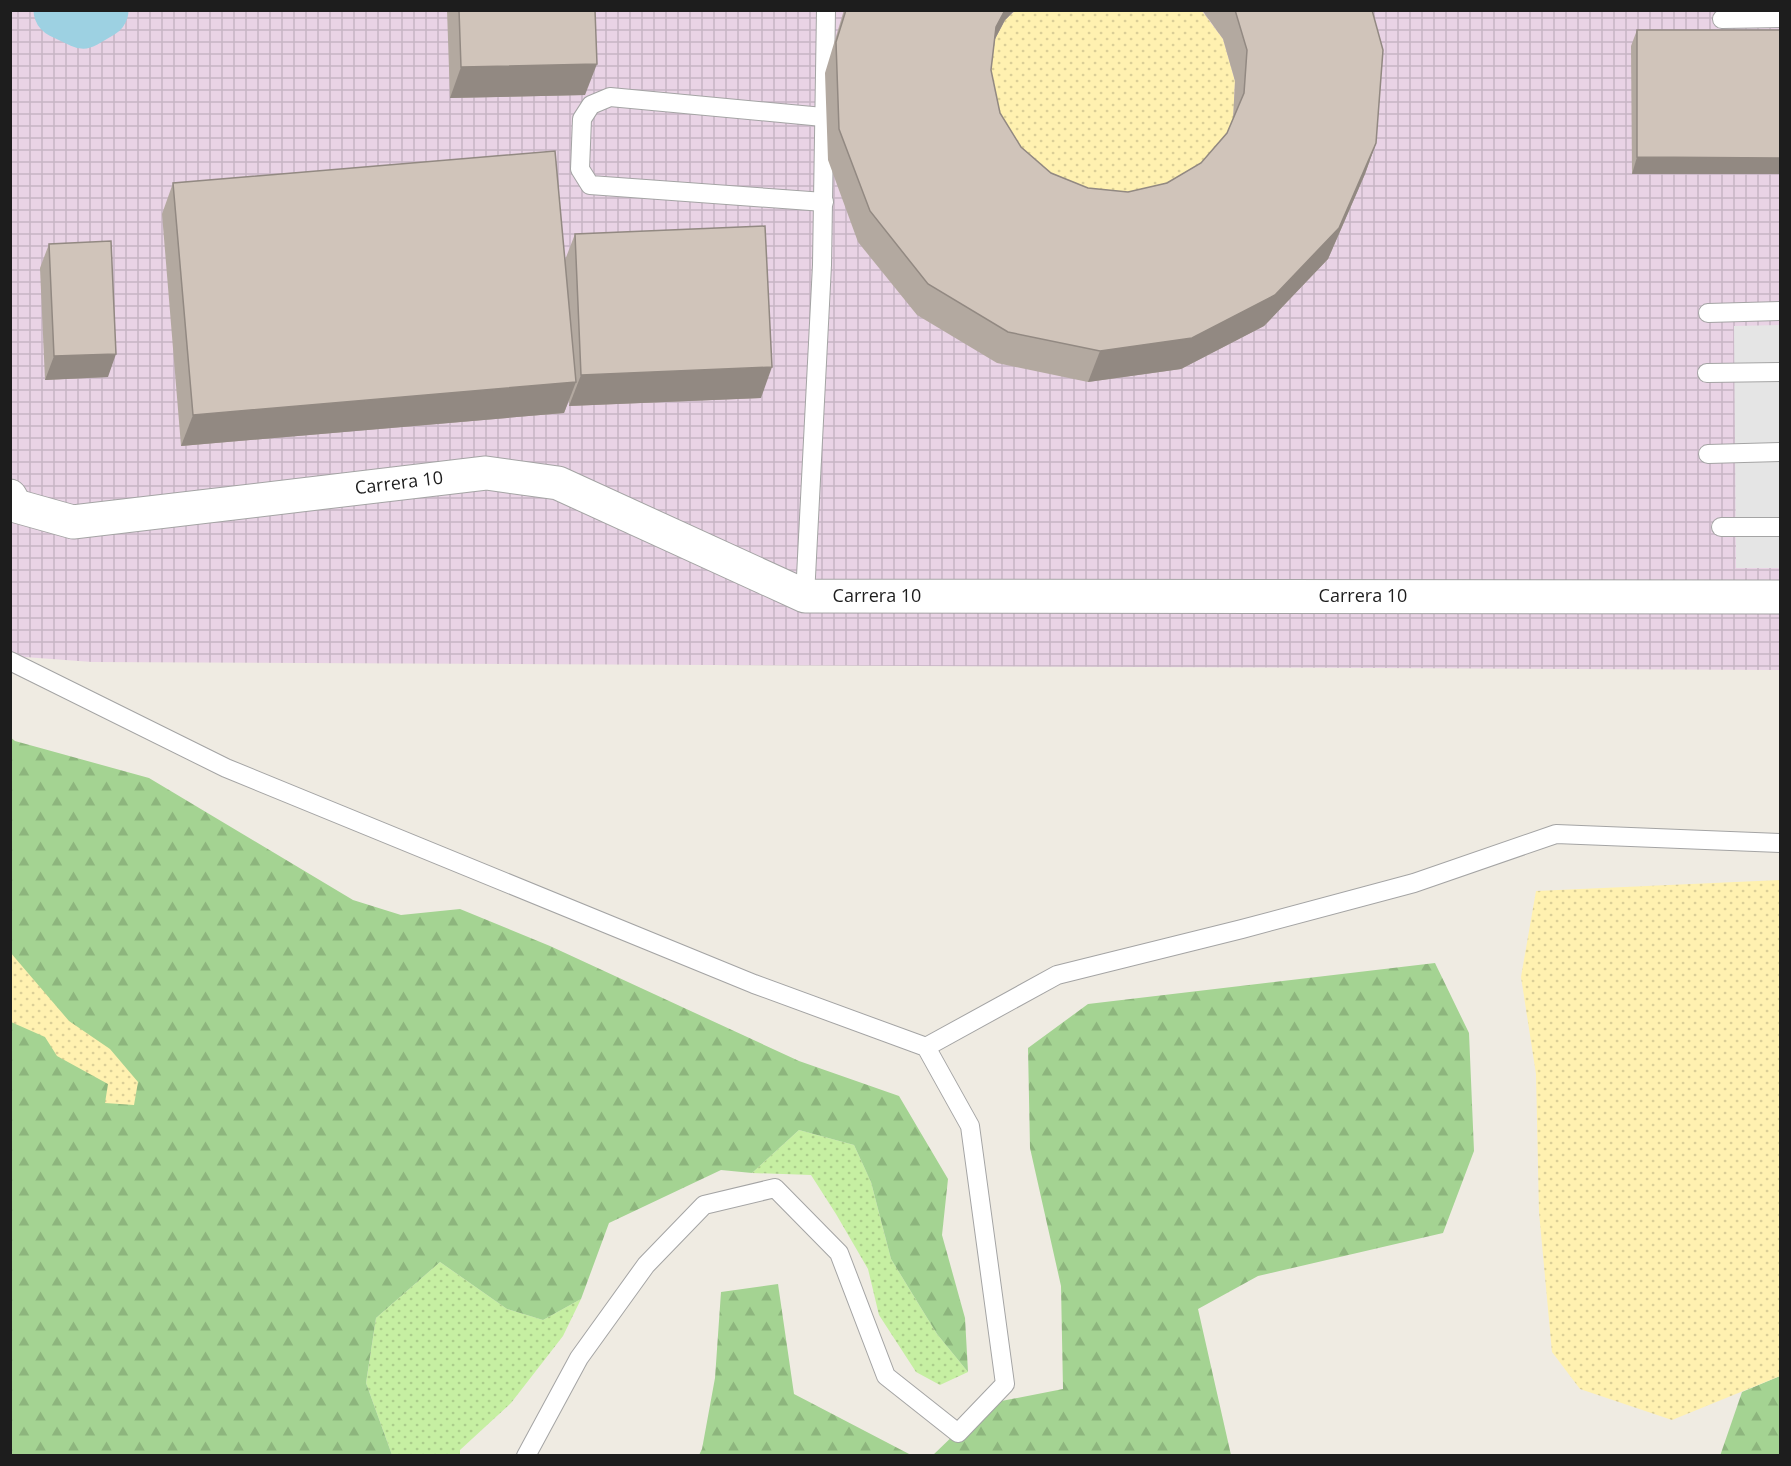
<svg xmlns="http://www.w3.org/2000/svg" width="1791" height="1466" viewBox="0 0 1791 1466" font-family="'Open Sans',sans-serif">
	<defs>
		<pattern id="industrial-grid" width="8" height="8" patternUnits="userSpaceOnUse" patternTransform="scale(1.5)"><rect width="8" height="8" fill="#e9d3e5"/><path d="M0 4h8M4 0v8" fill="none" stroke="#c7b5c4"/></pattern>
		<pattern id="grass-dots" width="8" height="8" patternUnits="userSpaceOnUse" patternTransform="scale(1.5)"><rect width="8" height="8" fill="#c6efa2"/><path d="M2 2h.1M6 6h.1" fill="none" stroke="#aacc8b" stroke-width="1.8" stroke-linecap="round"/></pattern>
		<pattern id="forest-firs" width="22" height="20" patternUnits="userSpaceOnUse" patternTransform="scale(1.5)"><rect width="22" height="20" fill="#a4d392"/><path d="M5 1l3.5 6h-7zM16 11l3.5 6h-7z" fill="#8db57d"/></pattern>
		<pattern id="sand-dots" width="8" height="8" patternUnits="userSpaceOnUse" patternTransform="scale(1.5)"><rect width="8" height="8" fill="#fff1b0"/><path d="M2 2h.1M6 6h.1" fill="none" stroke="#dace97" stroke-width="1.8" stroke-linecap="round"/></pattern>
	</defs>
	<rect width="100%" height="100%" fill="#efebe2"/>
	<polygon fill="url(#industrial-grid)" points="10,11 1780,11 1780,670 92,662 11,656"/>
	<g fill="url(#grass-dots)">
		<polygon points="799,1130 854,1145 871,1182 891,1259 937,1334 968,1372 940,1385 916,1372 879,1315 868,1269 836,1214 811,1175 752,1173"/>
		<polygon points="440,1262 507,1309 543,1320 581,1299 563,1336 511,1403 460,1450 460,1455 392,1455 366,1383 376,1318"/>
	</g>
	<g fill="url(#forest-firs)">
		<polygon points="10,737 15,741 149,778 353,900 401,915 460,909 550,946 799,1061 899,1096 948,1179 942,1235 965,1318 968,1372 937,1334 891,1259 871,1182 854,1145 799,1130 752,1173 721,1170 609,1223 581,1299 543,1320 507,1309 440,1262 376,1318 366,1383 392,1455 11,1455"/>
		<polygon points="1435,963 1469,1033 1474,1151 1443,1233 1258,1276 1198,1309 1231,1455 932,1456 986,1404 1063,1389 1061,1286 1030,1148 1028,1048 1088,1004"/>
		<polygon points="778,1284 794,1394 911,1455 699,1455 702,1449 715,1378 721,1292"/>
		<polygon points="1780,1376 1780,1455 1720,1456 1742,1392"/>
	</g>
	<g fill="url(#sand-dots)">
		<polygon points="1015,11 1202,11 1223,39 1235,81 1233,124 1216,164 1155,214 1010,178 985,58 1005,20"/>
		<polygon points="1780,880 1780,1376 1672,1420 1580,1389 1552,1352 1539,1212 1536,1074 1521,977 1536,891"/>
		<polygon points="10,952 69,1021 110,1049 138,1082 134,1105 105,1103 108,1084 57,1056 45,1037 11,1022"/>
	</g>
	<polygon fill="#e5e5e5" points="1780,325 1780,568 1736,568 1734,326"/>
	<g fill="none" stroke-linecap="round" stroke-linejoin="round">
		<polyline stroke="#9dd1e2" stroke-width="57" points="62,10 83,20 100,10"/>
		<defs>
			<g id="service">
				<polyline points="1722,19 1780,18"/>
				<polyline points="823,117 610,97 591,105 582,119 580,169 590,185 824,202"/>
				<polyline points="1708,313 1780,311"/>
				<polyline points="1707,373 1780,372"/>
				<polyline points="1708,454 1780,452"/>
				<polyline points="1721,527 1780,527"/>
				<polyline points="805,596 822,265 826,10"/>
				<polyline points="10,661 226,768 754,984 926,1047 970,1126 1005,1384 958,1433 886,1376 839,1253 775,1188 704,1205 646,1265 579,1358 526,1456"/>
				<polyline points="926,1047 1057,975 1242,929 1414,883 1556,834 1780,843"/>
			</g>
			<polyline id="minor" points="10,496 16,506 73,522 486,473 558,483 805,596 1780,597"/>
		</defs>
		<use href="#service" stroke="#a4a4a4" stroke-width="20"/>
		<use href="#minor" stroke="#a4a4a4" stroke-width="35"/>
		<use href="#service" stroke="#fff" stroke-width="18"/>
		<use href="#minor" stroke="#fff" stroke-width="33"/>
	</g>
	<g fill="#b3a9a0">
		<polygon points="447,10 595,10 585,95 450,98"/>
		<polygon points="844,10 1015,10 1005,20 995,39 991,70 1000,113 1021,147 1051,173 1088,188 1128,192 1167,183 1201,163 1227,133 1233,119 1235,81 1223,39 1202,10 1372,10 1376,143 1365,174 1328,259 1264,326 1181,369 1088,382 997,363 917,315 858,242 828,160 825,73"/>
		<polygon points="1637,30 1780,30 1780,174 1632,174 1631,46"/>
		<polygon points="173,183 565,260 575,234 761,398 569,406 569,400 564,413 181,446 162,214"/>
		<polygon points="49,244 108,377 45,380 40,268"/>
	</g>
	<g fill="#928982">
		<polygon points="1005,10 1015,10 1005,20 985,58 996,27"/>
		<polygon points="597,64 585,95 450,98 461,67"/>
		<polygon points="1376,143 1365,174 1328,259 1264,326 1181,369 1088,382 1100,351"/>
		<polygon points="1637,157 1780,158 1780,174 1632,174"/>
		<polygon points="116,354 108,377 45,380 54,356"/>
		<polygon points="772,367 761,398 569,406 581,375"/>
		<polygon points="576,382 564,413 181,446 193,415"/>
	</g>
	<g fill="#d0c4ba" stroke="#928982" stroke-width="1.5">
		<polygon points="459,10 595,10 597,64 461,67"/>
		<polygon points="846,10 1005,10 996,27 991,70 1000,113 1021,147 1051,173 1088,188 1128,192 1167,183 1201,163 1227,133 1244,93 1247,50 1235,10 1372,10 1383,50 1376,143 1339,228 1275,295 1192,338 1100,351 1008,332 928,284 870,211 839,129 836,42"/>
		<polygon points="1637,30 1780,30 1780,158 1637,157"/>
		<polygon points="555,151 576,382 193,415 173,183"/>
		<polygon points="765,226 772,367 581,375 575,234"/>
		<polygon points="111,241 116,354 54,356 49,244"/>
	</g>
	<g text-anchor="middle" stroke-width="4.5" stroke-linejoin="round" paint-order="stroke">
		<g font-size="18" fill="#1d1d1d" stroke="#fff">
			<text transform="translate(399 483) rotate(-7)" y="6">Carrera 10</text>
			<text x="877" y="602">Carrera 10</text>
			<text x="1363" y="602">Carrera 10</text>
		</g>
	</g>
	<rect width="1791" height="1466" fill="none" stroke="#1d1d1d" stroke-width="24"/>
</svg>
